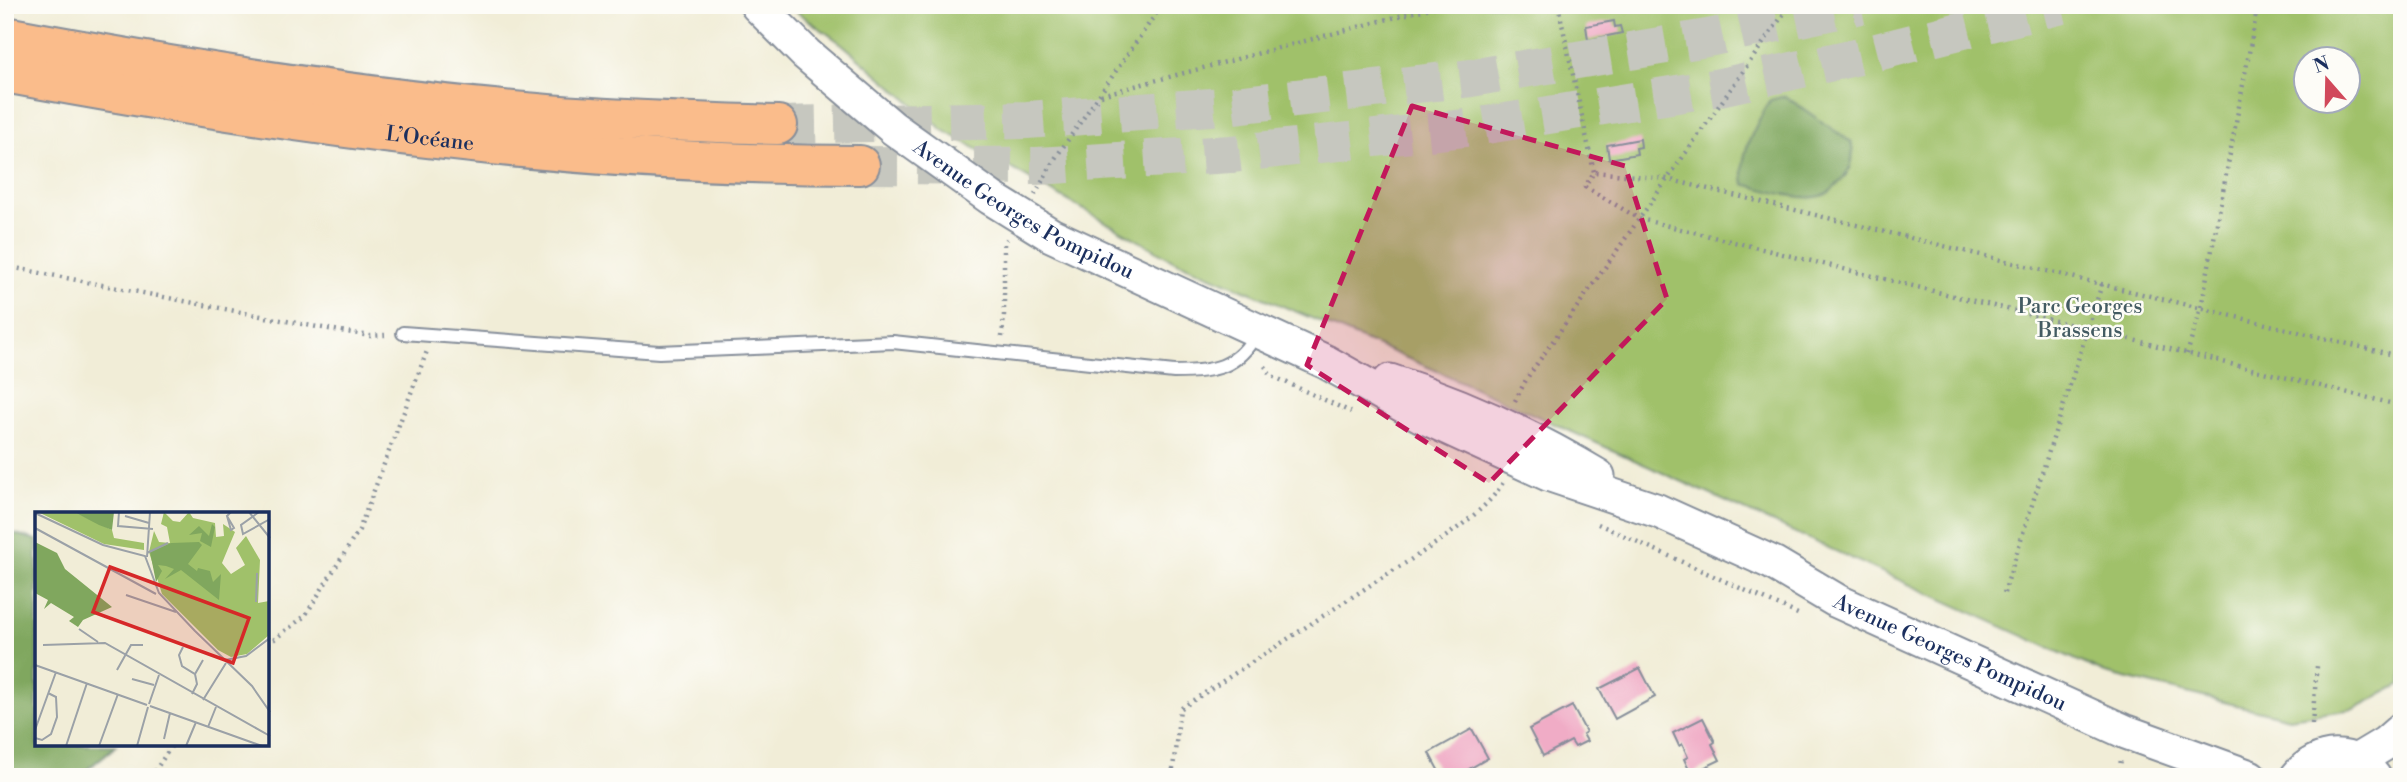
<svg xmlns="http://www.w3.org/2000/svg" width="2407" height="782" viewBox="0 0 2407 782" font-family="'Libre Bodoni',serif">
	<rect width="100%" height="100%" fill="#fdfcf7"/>
	<filter id="ink" filterUnits="userSpaceOnUse"><feTurbulence type="fractalNoise" baseFrequency=".0143" numOctaves="2"/><feDisplacementMap in="SourceGraphic" scale="14" xChannelSelector="R" yChannelSelector="G"/><feConvolveMatrix kernelMatrix="1 2 1 2 8 2 1 2 1" color-interpolation-filters="sRGB"/></filter>
	<filter id="wash" filterUnits="userSpaceOnUse"><feTurbulence type="fractalNoise" baseFrequency=".00686" numOctaves="4" result="noise"/><feDisplacementMap in="SourceGraphic" scale="28" xChannelSelector="R" yChannelSelector="G"/><feGaussianBlur stdDeviation="1.57" result="paint"/><feColorMatrix in="noise" values="0 0 0 0 0 0 0 0 0 0 0 0 0 0 0 0 0 1.4 0 .05"/><feComposite in="paint" operator="in"/></filter>
	<g filter="url(#wash)">
		<rect width="100%" height="100%" fill="#f1edd7"/>
		<path fill="#a0c16a" stroke="#5e7864" stroke-width="2" fill-rule="evenodd" d="M787,5H2402V684L2354,709L2289,718L2105,673L1435,370L1173,260L943,130L842,44ZM2306,60H2348V102H2306Z"/>
		<g fill="#80a75e" stroke="#4e6b5e" stroke-width="2">
			<path d="M1785,96L1851,142C1854,154 1853,167 1844,177C1838,184 1833,191 1824,195C1806,203 1763,189 1744,184C1738,153 1756,126 1770,100Z"/>
			<polygon points="5,531 37,540 37,745 117,745 78,777 5,777"/>
		</g>
		<g id="blocks">
			<g fill="#f0acc6">
				<polygon points="1614,21 1615,27 1620,26 1622,33 1588,40 1586,26"/>
				<polygon points="1640,139 1641,147 1636,148 1637,154 1609,159 1607,145"/>
				<polygon points="1640,668 1655,697 1615,719 1599,689"/>
				<polygon points="1572,706 1586,732 1583,734 1587,741 1575,747 1571,741 1543,756 1529,729"/>
				<polygon points="1703,718 1715,742 1712,744 1720,760 1691,774 1684,759 1688,757 1682,744 1679,746 1673,733"/>
				<polygon points="1472,729 1488,758 1455,777 1442,777 1429,753"/>
			</g>
		</g>
	</g>
	<g filter="url(#ink)">
		<use href="#blocks" fill-opacity="0" stroke="#868e9a" stroke-width="2"/>
		<g fill="none" stroke-linecap="round" stroke-linejoin="round">
			<g stroke="#c6c7bf" stroke-width="38" stroke-dasharray="38 19" stroke-linecap="butt">
				<polyline points="778,125 1027,120 1226,106 1471,78 1713,37 1861,5"/>
				<polyline points="860,165 1037,166 1231,154 1475,127 1720,87 1869,54 2062,5"/>
			</g>
			<defs>
				<path id="service" d="M403,333L659,352L893,342L1174,372C1212,372 1238,369 1257,332"/>
				<g id="tertiary">
					<path id="s1" d="M757,5L806,54L893,128L991,198L1051,235L1326,362L1420,415L1548,474L1658,511L1773,563L1837,601L2126,732L2250,777"/>
					<path d="M1390,381C1462,404 1533,437 1598,476"/>
					<polyline points="2356,761 2386,743 2402,729"/>
					<path d="M2297,777C2317,751 2354,749 2374,777"/>
				</g>
				<g id="motorway">
					<path d="M5,36C170,67 336,94 503,110C594,119 686,122 778,125"/>
					<path id="s2" d="M5,73C287,125 572,165 860,165"/>
				</g>
			</defs>
			<use href="#service" stroke="#868e9a" stroke-width="16"/>
			<use href="#tertiary" stroke="#868e9a" stroke-width="37"/>
			<use href="#motorway" stroke="#868e9a" stroke-width="42"/>
			<g stroke="#868e9a" stroke-width="4.5" stroke-dasharray="2 5" stroke-linecap="butt">
				<polyline points="1558,5 1594,172"/>
				<polyline points="1101,95 1441,5"/>
				<polyline points="1035,195 1054,160 1162,5"/>
				<polyline points="5,266 317,327 370,336 385,335"/>
				<polyline points="1002,337 1004,315 1004,244 1007,239"/>
				<polyline points="2187,354 2201,308 2258,5"/>
				<polyline points="2402,357 1667,179 1594,172 1585,187 1640,219 2402,406"/>
				<polyline points="1265,366 1270,375 1351,412"/>
				<polyline points="1515,401 1527,378 1790,5"/>
				<polyline points="1598,524 1800,615"/>
				<polyline points="2004,593 2102,284"/>
				<polyline points="268,644 305,616 359,530 427,351"/>
				<polyline points="2312,724 2317,666"/>
				<polyline points="151,777 172,745"/>
				<path d="M1172,777L1180,709C1243,668 1306,627 1369,586C1405,562 1484,519 1503,482"/>
				<polyline points="2118,777 2121,760"/>
			</g>
			<use href="#service" stroke="#fff" stroke-width="12"/>
			<use href="#tertiary" stroke="#fff" stroke-width="33"/>
			<use href="#motorway" stroke="#fabc8b" stroke-width="38"/>
		</g>
	</g>
	<path fill="#c2185b" fill-opacity="0.2" stroke="#c2185b" stroke-width="5" stroke-dasharray="14 9" stroke-linejoin="round" d="M1412,106L1625,166L1667,299L1489,483L1307,365Z"/>
	<g text-anchor="middle" stroke-width="5" stroke-linejoin="round" paint-order="stroke">
		<g font-size="21" fill="#1b2f5e" stroke="#fdfcf7">
			<text dy="7" stroke="none"><textPath href="#s2" startOffset="430">L’Océane</textPath></text>
			<text dy="7" stroke="none"><textPath href="#s1" startOffset="338">Avenue Georges Pompidou</textPath></text>
			<text dy="7" stroke="none"><textPath href="#s1" startOffset="1367">Avenue Georges Pompidou</textPath></text>
		</g>
		<g font-size="21" fill="#435b62" stroke="#fdfcf7">
			<text x="2080" y="313">Parc Georges<tspan x="2080" dy="24">Brassens</tspan></text>
		</g>
	</g>
	<g transform="translate(35 512)">
		<rect width="234" height="234" fill="#f1edd7"/>
		<path d="M3,0H39L77,18L79,26L109,31V38L69,32ZM129,0L138,9L145,10L154,0L158,6L180,11L181,25L189,24L188,12L200,20L187,51L196,62L210,53L201,36L211,24L225,48L223,91L234,89V123L212,142L196,145L183,138L127,82L114,40L119,19L124,30L135,31L132,15L126,12Z" fill="#a0c16a"/>
		<path d="M39,0H79L77,18L64,13ZM177,12L180,15L176,35L165,29L167,21L154,23L164,14L174,24ZM0,30L22,41L30,57L77,95L48,108L43,115L34,109L39,105L16,91L9,97L13,88L0,81ZM164,30L167,33L153,52L162,59L163,56L175,59L178,70L186,62L184,88L146,58L130,67L139,57L131,54L123,53L127,59L121,70L115,40L136,31Z" fill="#80a75e"/>
		<path fill="none" stroke="#9ba1a7" stroke-width="2" d="M84,0L83,14L118,17M214,0L235,26M224,0L206,13L208,22L235,7M0,1L68,33L110,44L124,81L160,119M90,4L114,11M192,4L196,18L199,16L192,4L196,0M0,16L121,82M112,41L133,31M112,45L115,0M91,83L141,100M221,90L222,61M44,117L63,130M160,119L217,174L235,200M8,133L70,131L235,224M148,135L144,143L147,154L160,162L168,148M190,148L211,144L235,126M0,153L112,193M82,158L96,133H108M97,167L119,173M157,182L162,172L160,162M168,188L191,151M114,192L124,163M115,194L227,234M173,215L181,195M0,218L21,160M0,226L7,228L16,222L22,205L21,185L13,181M129,227L135,201M31,234L52,171M64,234L83,182M102,234L113,195M151,234L161,210"/>
		<path fill="#d62828" fill-opacity="0.15" stroke="#d62828" stroke-width="3.5" d="M75,55L214,106L198,151L58,100Z"/>
		<rect width="234" height="234" fill="none" stroke="#1b2f5e" stroke-width="3.5"/>
	</g>
	<rect width="2407" height="782" fill="none" stroke="#fdfcf7" stroke-width="28"/>
	<g transform="translate(2327 80) rotate(340)"><circle r="33" fill="#fdfcf7" stroke="#a3aaba" stroke-width="2"/>
	<path d="M0-5L12 26L0 18L-12 26Z" fill="#d1495b"/>
	<text y="-10" font-size="19" font-weight="bold" text-anchor="middle" fill="#1b2f5e">N</text>
	</g>
</svg>
